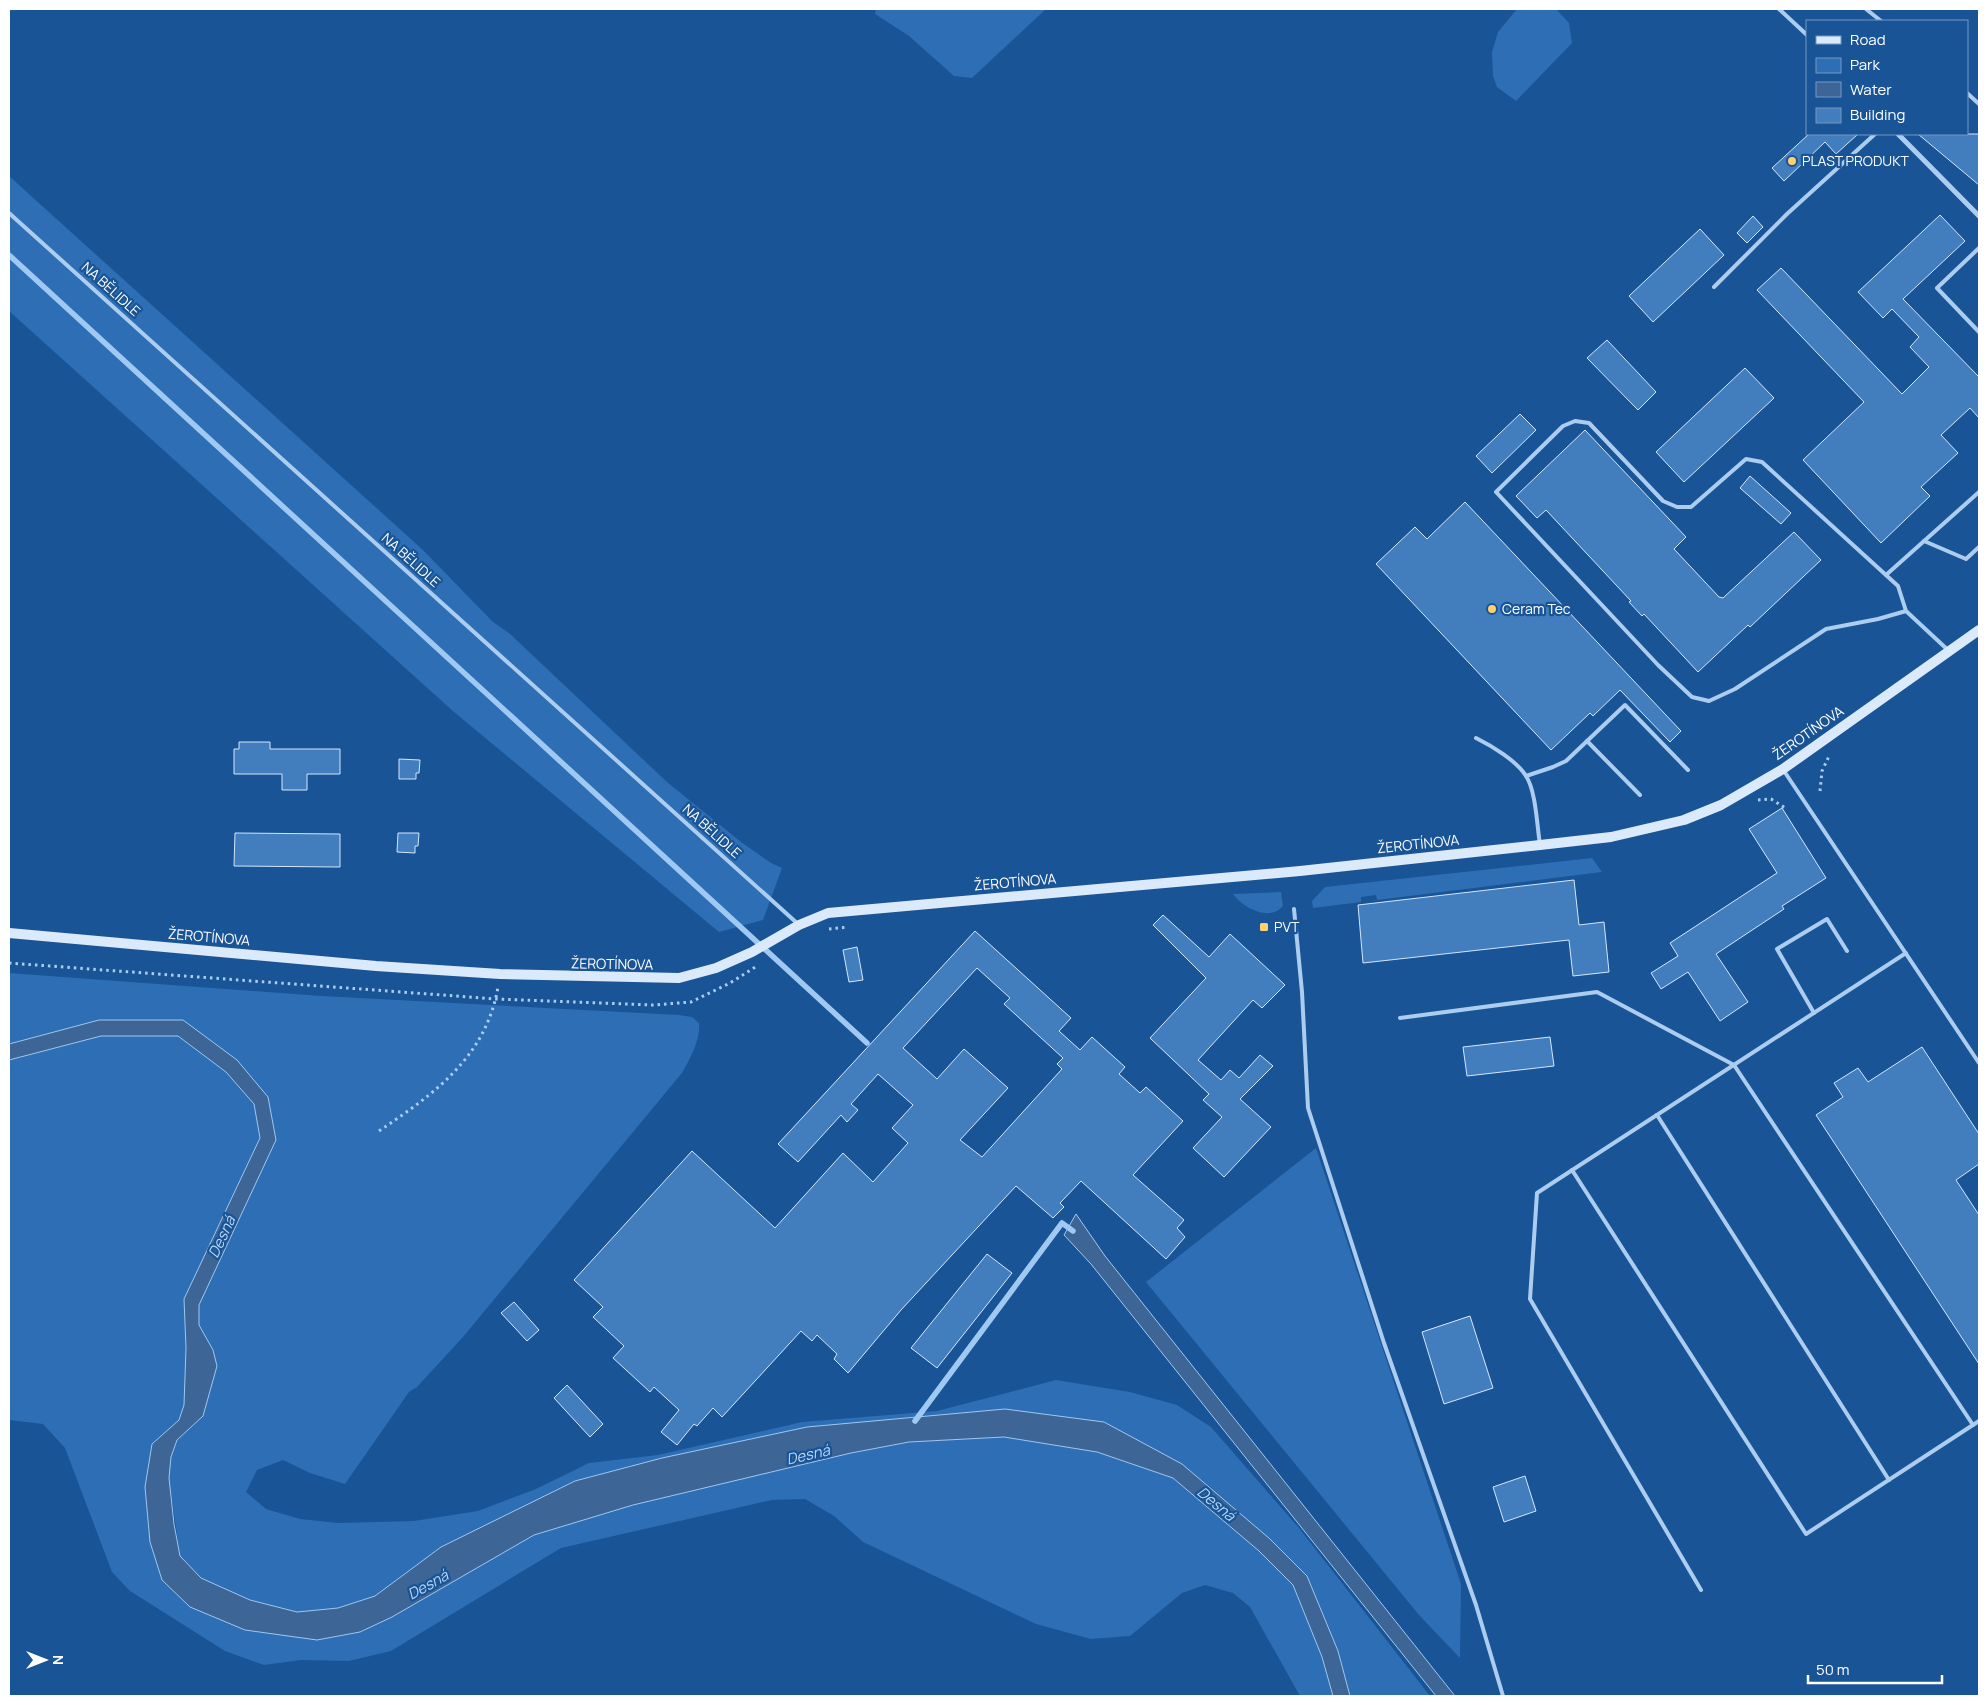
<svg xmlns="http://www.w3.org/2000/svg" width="1988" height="1705" viewBox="0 0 1988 1705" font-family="Manrope,sans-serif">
	<rect width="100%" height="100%" fill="#195496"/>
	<g fill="#2d6eb4">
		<polygon points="876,9 1046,9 972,78 954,76 909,36 875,14"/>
		<polygon points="1517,9 1556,9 1569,23 1572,43 1516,101 1497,87 1493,76 1492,52 1498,32"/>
		<polygon points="9,176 423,550 493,622 509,633 667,782 741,842 771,863 782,868 763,920 719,932 454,712 9,311"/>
		<polygon points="1592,858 1602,872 1377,900 1376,895 1361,897 1361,902 1313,908 1312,901 1325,887"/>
		<path d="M1281,892L1283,906C1270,922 1243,908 1233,894Z"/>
		<path d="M9,973L322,996L679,1015L692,1017L699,1023C701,1039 690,1059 682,1073L463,1337L417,1387L409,1392L345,1484L310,1473L283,1460L257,1470L246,1492L266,1509L300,1519L338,1523L414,1521L478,1511L536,1489L589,1463L658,1455L802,1422L937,1411L1056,1380L1130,1392L1177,1405L1211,1427L1299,1528L1430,1696H1350L1338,1651L1307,1576L1104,1422L662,1458L575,1481L441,1547L375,1596L338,1608L297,1612L250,1600L201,1579L180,1556L169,1478L171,1457L177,1440L194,1425L213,1350L199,1325V1305L276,1140L268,1097L183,1020H99L9,1044Z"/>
		<polygon points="101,1036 178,1036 226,1072 254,1104 260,1138 184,1299 186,1348 184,1405 179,1420 152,1444 145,1487 150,1542 162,1580 190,1607 317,1640 360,1632 392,1617 534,1535 633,1505 851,1453 909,1442 1004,1437 1097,1452 1173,1478 1259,1551 1293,1585 1322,1657 1333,1696 1300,1696 1250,1607 1233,1593 1205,1585 1182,1593 1130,1636 1091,1639 1036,1624 863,1542 834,1516 805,1499 772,1500 561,1548 391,1651 349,1661 301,1660 264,1665 225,1651 130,1591 112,1572 65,1448 43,1424 9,1420 9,1060"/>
		<polygon points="1316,1148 1461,1584 1460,1658 1419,1615 1146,1282"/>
	</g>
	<g fill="#3d6696" stroke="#9fc8f2">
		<polygon points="99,1020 183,1020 237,1060 268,1097 276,1140 199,1305 199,1325 213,1350 217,1366 203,1416 177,1440 171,1457 169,1478 174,1524 180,1556 201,1578 250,1600 297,1612 338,1608 375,1596 441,1547 575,1481 662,1458 807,1427 1005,1409 1104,1422 1182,1464 1270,1539 1307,1576 1338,1651 1350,1696 1333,1696 1322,1657 1293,1585 1259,1551 1173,1478 1097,1452 1004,1437 909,1442 851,1453 633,1505 534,1535 392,1617 360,1632 317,1640 245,1630 190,1607 162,1580 150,1542 145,1487 152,1444 179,1420 184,1405 186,1348 184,1299 260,1138 254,1104 226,1072 178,1036 101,1036 9,1060 9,1044"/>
		<polygon points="1076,1214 1105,1256 1455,1696 1436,1696 1091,1264 1064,1235"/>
	</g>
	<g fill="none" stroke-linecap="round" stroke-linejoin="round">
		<g stroke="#9fc8f2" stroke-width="5.5">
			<polyline points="9,255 867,1043"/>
			<polyline points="915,1421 1062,1223 1073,1231"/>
		</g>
	</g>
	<g fill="#427dbd" stroke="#d3e7fb" fill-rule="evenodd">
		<polygon points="1809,134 1858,134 1836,154 1825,142 1784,181 1772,168"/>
		<polygon points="1918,134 1979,134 1979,185"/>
		<polygon points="1940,215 1965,241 1903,299 1979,377 1979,418 1970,408 1941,435 1958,453 1921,487 1930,496 1881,543 1803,460 1864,402 1757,290 1781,268 1902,394 1929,367 1910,347 1919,337 1892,309 1883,318 1858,292"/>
		<polygon points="1753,216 1763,227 1747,243 1737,233"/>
		<polygon points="1700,229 1724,255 1653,322 1629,296"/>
		<polygon points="1607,340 1656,392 1638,410 1587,358"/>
		<polygon points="1745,368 1774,398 1684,482 1656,452"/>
		<polygon points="1520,414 1536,430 1492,473 1476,456"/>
		<polygon points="1585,430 1686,537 1674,549 1719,597 1723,598 1794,532 1821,560 1750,627 1748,625 1698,672 1644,614 1642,616 1629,602 1631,601 1546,510 1537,518 1516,496"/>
		<polygon points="1750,476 1791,513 1781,524 1740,488"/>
		<polygon points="1465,502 1681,731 1670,742 1620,690 1593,716 1590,713 1551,750 1376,564 1415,527 1427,539"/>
		<polygon points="239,742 270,742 270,749 340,749 340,774 307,774 307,790 282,790 282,774 234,774 234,749 239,749"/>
		<polygon points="399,759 420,760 419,773 416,773 416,779 399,779"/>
		<polygon points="1782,808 1826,878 1782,906 1784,909 1716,954 1748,1002 1720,1021 1688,972 1661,989 1651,973 1678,956 1670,943 1777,873 1749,829"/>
		<polygon points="235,833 340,834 340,867 234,866"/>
		<polygon points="398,833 419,833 418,846 415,846 415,853 397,852"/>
		<polygon points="1574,880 1579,925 1604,922 1609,972 1573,976 1569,940 1363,963 1358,905"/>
		<polygon points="1163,915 1209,957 1230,934 1285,985 1262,1008 1253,1000 1198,1060 1221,1080 1230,1070 1239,1078 1260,1055 1273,1066 1240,1099 1271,1127 1224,1177 1193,1148 1222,1117 1203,1100 1209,1094 1150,1038 1206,978 1153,925"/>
		<path d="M975,931L1071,1018L1059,1031L1080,1050L1092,1037L1125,1067L1119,1074L1140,1093L1146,1087L1183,1121L1133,1175L1184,1220L1177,1228L1185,1237L1166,1259L1081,1181L1060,1203L1064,1207L1053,1218L1016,1186L901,1310L848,1373L834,1359L837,1354L817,1335L812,1341L801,1331L722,1417L713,1408L697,1426L694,1424L677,1445L661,1432L679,1410L654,1387L650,1392L613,1358L624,1346L593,1317L603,1307L574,1280L692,1151L775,1228L843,1153L873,1182L908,1143L892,1128L913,1105L878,1074L851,1104L858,1110L847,1122L841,1115L798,1162L778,1144ZM977,968L1010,998L1004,1004L1063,1058L1057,1064L1062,1069L982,1157L960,1140L1008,1088L964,1049L937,1079L903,1048Z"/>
		<polygon points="857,947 863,980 849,982 843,950"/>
		<polygon points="1550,1037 1554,1066 1467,1076 1463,1047"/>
		<polygon points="1922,1047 1979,1134 1979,1164 1956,1180 1979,1215 1979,1364 1816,1115 1843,1097 1834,1083 1858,1068 1868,1082"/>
		<polygon points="987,1254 1012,1273 937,1368 911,1348"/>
		<polygon points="514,1302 539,1330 527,1341 501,1313"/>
		<polygon points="1470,1316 1493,1388 1444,1404 1422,1332"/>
		<polygon points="567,1385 603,1424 590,1437 554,1398"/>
		<polygon points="1525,1476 1536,1511 1504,1522 1493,1487"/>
	</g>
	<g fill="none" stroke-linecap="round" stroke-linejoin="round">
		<g stroke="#accdf0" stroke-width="3" stroke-dasharray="2.5 4" stroke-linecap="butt">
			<polyline points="1820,791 1822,771 1830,754"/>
			<polyline points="1758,800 1771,799 1787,809"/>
			<polyline points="829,929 848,927"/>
			<polyline points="9,963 496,999 653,1005 691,1002 730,983 757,966"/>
			<path d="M379,1131C434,1094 486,1057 498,987"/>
		</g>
		<g stroke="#accdf0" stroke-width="4">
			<polyline points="1779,9 1807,35"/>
			<polyline points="1866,9 1881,21"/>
			<polyline points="1967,93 1979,104"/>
			<polyline points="9,213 798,924"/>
			<polyline points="1979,248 1937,288 1979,332"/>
			<polyline points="1714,287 1787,214 1875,134"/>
			<polyline points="1924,541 1966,559 1979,547"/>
			<polyline points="1886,575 1979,492"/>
			<polyline points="1906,611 1878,619 1826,629 1735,689 1709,701 1692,697 1658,665 1496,492 1563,426 1575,421 1589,423 1663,501 1677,507 1691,507 1746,459 1762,462 1898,586 1906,611 1949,651"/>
			<path d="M1476,738C1492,746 1517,761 1526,776C1536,791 1537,826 1540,845"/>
			<polyline points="1587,741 1640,795"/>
			<polyline points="1784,771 1979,1063"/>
			<polyline points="1526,776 1553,767 1566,761 1625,705 1688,770"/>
			<polyline points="1294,909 1302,992 1308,1108 1384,1343 1476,1605 1503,1696"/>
			<polyline points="1814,1013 1777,949 1827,919 1847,951"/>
			<polyline points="1400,1018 1597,992 1734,1065 1973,1425"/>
			<polyline points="1657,1115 1889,1480"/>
			<polyline points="1572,1170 1806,1534 1979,1421"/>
			<polyline points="1701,1590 1530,1299 1537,1193 1906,953"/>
		</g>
		<polyline stroke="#accdf0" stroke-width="5" points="1898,134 1979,216"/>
		<polyline stroke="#daeafb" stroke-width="10" points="9,933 376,966 500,974 679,978 716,968 752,952 799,925 828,913 1300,871 1540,845 1611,837 1684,820 1721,805 1783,769 1979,630"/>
	</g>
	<g fill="#ffd06c" stroke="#195496" stroke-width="2">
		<circle cx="1792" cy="161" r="5"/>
		<circle cx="1492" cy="609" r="5"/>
		<rect x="1259" y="922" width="10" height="10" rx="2.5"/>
	</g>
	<g text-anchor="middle" stroke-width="4.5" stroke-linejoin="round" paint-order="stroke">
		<g font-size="14" fill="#fff" stroke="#195496" text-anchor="start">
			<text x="1802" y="166">PLAST PRODUKT</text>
			<text x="1502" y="614">Ceram Tec</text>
			<text x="1274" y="932">PVT</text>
		</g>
		<g font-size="14" fill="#fff" stroke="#195496">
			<text transform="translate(111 289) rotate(42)" y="5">NA BĚLIDLE</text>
			<text transform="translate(411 560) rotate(42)" y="5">NA BĚLIDLE</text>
			<text transform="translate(1808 733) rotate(-35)" y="5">ŽEROTÍNOVA</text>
			<text transform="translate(712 831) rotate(42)" y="5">NA BĚLIDLE</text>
			<text transform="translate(1418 844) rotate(-6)" y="5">ŽEROTÍNOVA</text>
			<text transform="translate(1015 882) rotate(-5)" y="5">ŽEROTÍNOVA</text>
			<text transform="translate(209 937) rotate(5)" y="5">ŽEROTÍNOVA</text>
			<text transform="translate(612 964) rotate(1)" y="5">ŽEROTÍNOVA</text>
		</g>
		<g font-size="15" font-style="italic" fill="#b9d7f7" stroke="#195496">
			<text transform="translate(222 1237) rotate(-65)" y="5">Desná</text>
			<text transform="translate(808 1455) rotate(-13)" y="5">Desná</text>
			<text transform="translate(1216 1504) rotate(40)" y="5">Desná</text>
			<text transform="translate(428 1585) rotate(-29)" y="5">Desná</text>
		</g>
	</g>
	<rect width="1988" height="1705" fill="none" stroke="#ffffff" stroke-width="20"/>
	<rect x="1806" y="20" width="162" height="115" fill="#195496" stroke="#7598c0"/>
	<rect x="1816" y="36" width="25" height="8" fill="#daeafb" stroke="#7598c0"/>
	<text x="1850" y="45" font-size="15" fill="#ffffff">Road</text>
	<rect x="1816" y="58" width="25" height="15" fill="#2d6eb4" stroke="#7598c0"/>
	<text x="1850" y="70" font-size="15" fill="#ffffff">Park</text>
	<rect x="1816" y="82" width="25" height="15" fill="#3d6696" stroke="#7598c0"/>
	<text x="1850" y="95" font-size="15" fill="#ffffff">Water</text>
	<rect x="1816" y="108" width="25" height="15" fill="#427dbd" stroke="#7598c0"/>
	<text x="1850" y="120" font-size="15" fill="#ffffff">Building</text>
	<g transform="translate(45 1660) rotate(90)" stroke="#195496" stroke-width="4" paint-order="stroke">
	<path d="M0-4L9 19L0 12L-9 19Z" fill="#ffffff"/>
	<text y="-8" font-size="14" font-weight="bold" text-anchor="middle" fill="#ffffff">N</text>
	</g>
	<path d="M1808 1675v8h134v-8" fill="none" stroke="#ffffff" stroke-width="2.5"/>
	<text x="1816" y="1675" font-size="15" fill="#ffffff" stroke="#195496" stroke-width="4" paint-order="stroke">50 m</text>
</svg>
